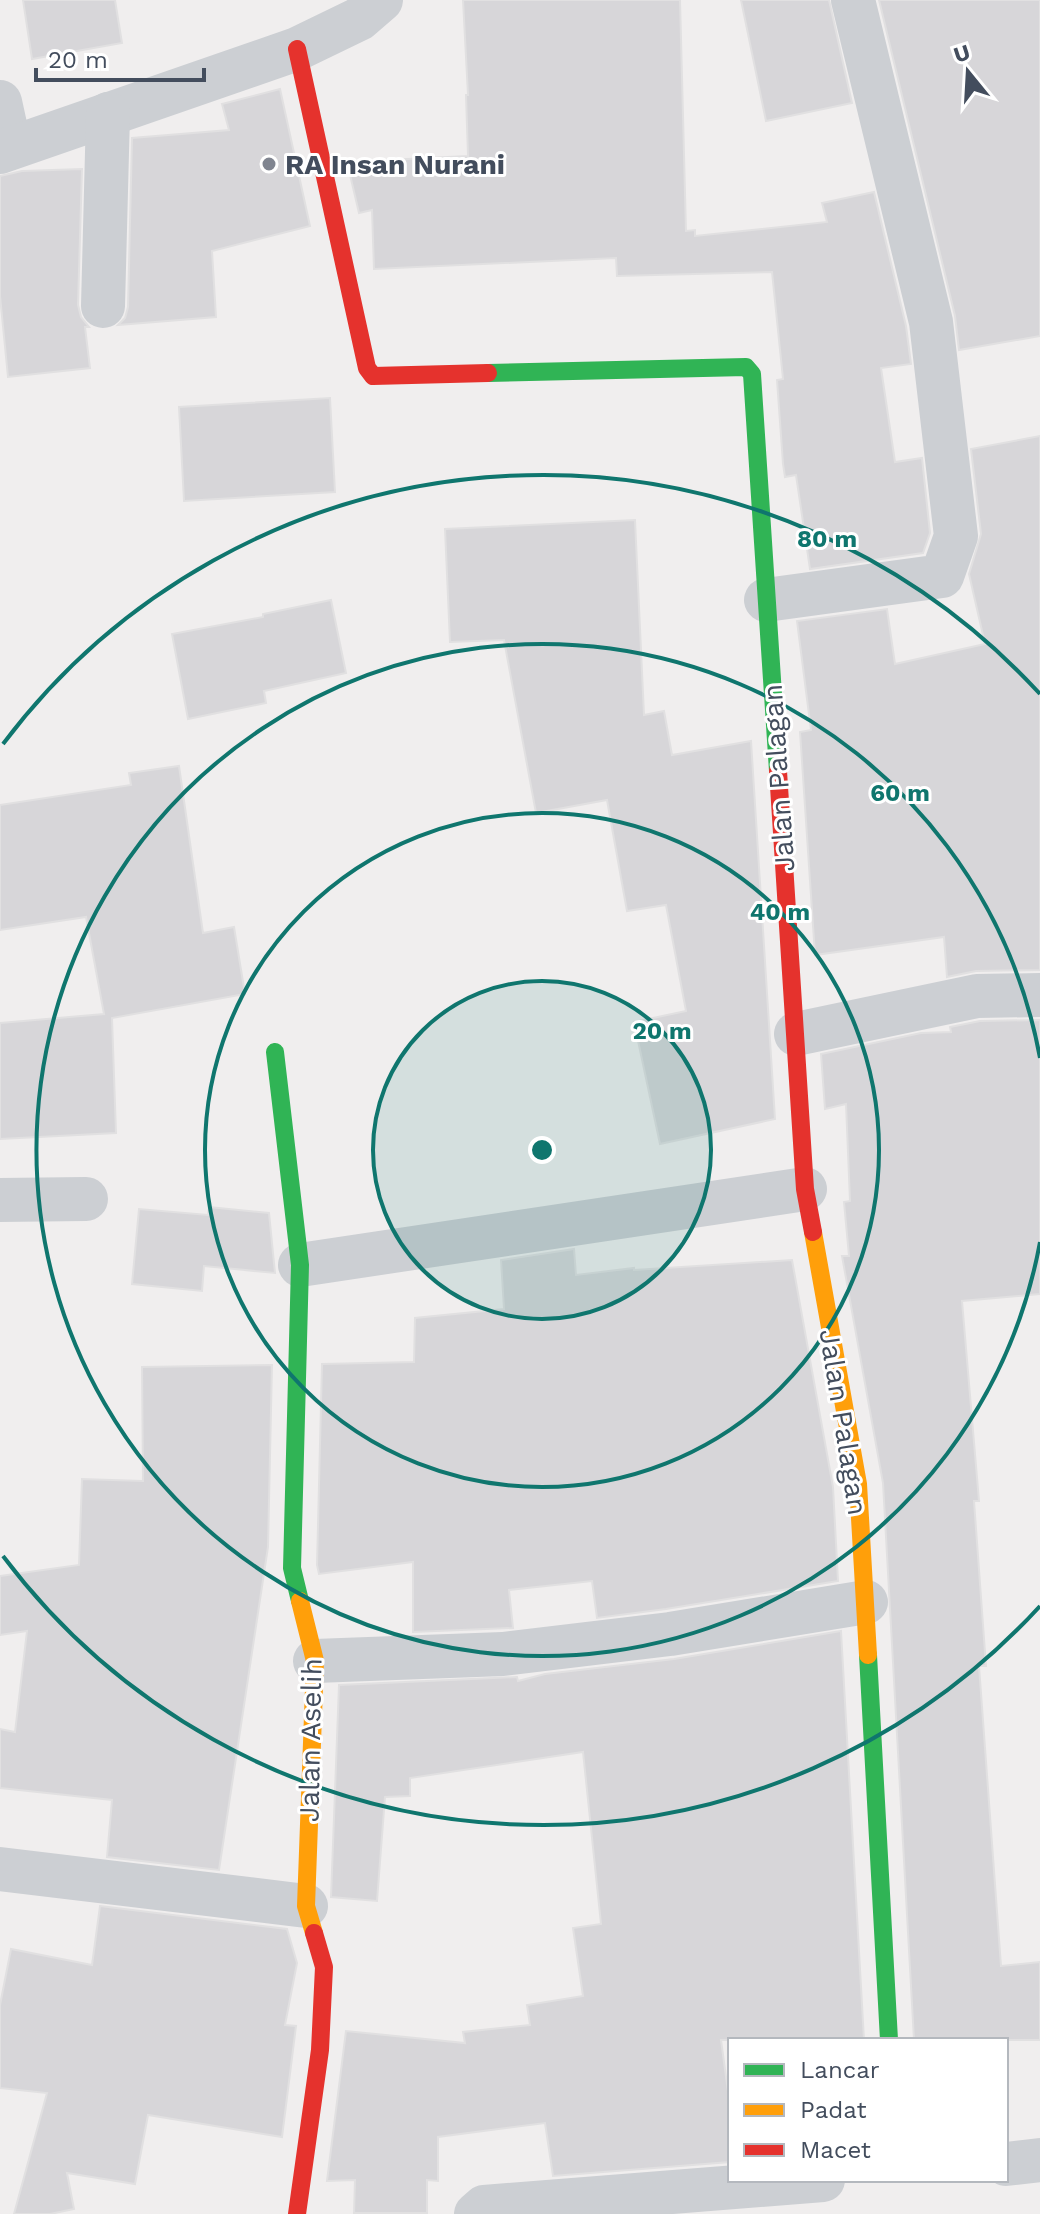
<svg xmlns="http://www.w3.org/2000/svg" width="1040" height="2214" viewBox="0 0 1040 2214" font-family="'Work Sans',sans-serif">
	<rect width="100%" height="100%" fill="#f0eeee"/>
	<g fill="#d7d6d9" stroke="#e1e0e1" stroke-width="2">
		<polygon points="23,0 115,0 122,43 32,59"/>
		<polygon points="463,0 680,0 686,231 695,230 695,236 827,222 822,203 874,192 906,326 911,364 881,368 895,462 922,458 930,533 923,553 810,569 796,475 785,477 783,464 777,380 783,379 772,272 617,276 616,258 374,269 372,210 359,213 347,162 468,156 466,95 468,95"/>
		<polygon points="741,0 829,0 852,103 766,121"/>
		<polygon points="879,0 1040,0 1040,336 959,350 955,316"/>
		<polygon points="280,89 310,226 212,251 216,317 118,325 125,318 128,307 132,138 229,130 222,104"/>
		<polygon points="82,169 78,305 81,317 89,327 85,327 90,368 8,377 0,296 0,176 22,171"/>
		<polygon points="330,398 335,492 184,501 179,407"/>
		<polygon points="1040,436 1040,970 976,971 947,977 944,937 815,955 800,732 811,730 797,621 887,609 895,664 985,644 969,574 981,534 971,449"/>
		<polygon points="635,520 644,715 664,711 672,755 751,741 775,1119 660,1144 634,1022 686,1011 666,905 627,911 607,800 536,813 504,640 450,642 445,529"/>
		<polygon points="331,600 346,673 264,691 266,703 188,719 172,634 263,617 263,614"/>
		<polygon points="179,766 203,933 234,927 245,994 112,1018 116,1133 0,1139 0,1023 104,1014 86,917 0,930 0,805 131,785 129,773"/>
		<polygon points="1040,1020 1040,1294 962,1301 979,1501 974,1501 986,1666 979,1666 1001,1966 1040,1962 1040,2040 914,2040 883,1483 842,1256 849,1256 844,1202 850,1201 846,1104 825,1109 821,1054 921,1033 951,1032 950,1027 980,1021"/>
		<polygon points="209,1207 269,1213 275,1273 204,1266 202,1291 132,1284 139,1209 208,1215"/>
		<polygon points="574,1249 576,1275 634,1268 634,1270 792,1260 833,1487 838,1581 666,1609 597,1618 592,1581 509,1590 513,1628 413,1632 413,1562 319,1574 317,1565 322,1364 414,1362 415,1318 504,1309 501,1260"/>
		<polygon points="272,1365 268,1547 219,1870 107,1857 112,1800 0,1788 0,1729 15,1732 27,1631 0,1635 0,1576 79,1565 82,1479 143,1481 142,1367"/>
		<polygon points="841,1631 864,2040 721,2040 730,2106 730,2162 553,2176 545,2123 438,2137 438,2181 427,2180 427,2213 354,2213 355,2180 327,2181 346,2031 465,2043 463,2032 530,2025 527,2005 583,1996 573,1928 601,1924 583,1752 410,1778 410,1796 385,1797 377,1901 331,1897 339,1685 517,1677 518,1681 545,1674 674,1659"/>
		<polygon points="100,1906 287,1929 297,1963 285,2025 296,2026 282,2137 148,2115 135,2184 67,2173 74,2209 50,2214 14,2214 47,2093 0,2088 0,2005 11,1949 92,1965"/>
	</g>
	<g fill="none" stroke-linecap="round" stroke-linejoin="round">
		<g stroke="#cccfd3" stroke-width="44">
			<polyline points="0,102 10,148"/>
			<polyline points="0,152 297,49 359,19 381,0"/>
			<polyline points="103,306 108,114"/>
			<polyline points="766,600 942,576 956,536 931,322 853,0"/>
			<polyline points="796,1034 977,996 1040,995"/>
			<polyline points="0,1200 86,1199"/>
			<polyline points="300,1265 805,1189"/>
			<polyline points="315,1661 503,1654 670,1634 866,1602"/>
			<polyline points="0,1869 306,1906"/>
			<polyline points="1006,2164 1040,2160"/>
			<polyline points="476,2214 484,2207 823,2180"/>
		</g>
		<g stroke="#30b455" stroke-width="18">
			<polyline points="488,373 746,367 752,374 778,771"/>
			<polyline points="275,1052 300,1265 292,1568 300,1601"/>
			<polyline points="868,1655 889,2040"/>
		</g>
		<g stroke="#ff9f0a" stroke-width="18">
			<polyline points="813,1232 858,1484 868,1655"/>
			<polyline points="300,1601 315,1661 306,1906 314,1933"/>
		</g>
		<g stroke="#e5322d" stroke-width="18">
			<polyline points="297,49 367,368 373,376 488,373"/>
			<polyline points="778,771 805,1189 813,1232"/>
			<polyline points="297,2214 320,2050 324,1967 314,1933"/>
		</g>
	</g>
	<circle cx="542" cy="1150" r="169" fill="#0f766e" fill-opacity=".12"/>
	<g fill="none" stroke="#0f766e" stroke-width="4">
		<circle cx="542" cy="1150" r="169"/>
		<circle cx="542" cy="1150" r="337"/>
		<path d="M1040 1242A506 506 0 1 1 1040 1058"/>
		<path d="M1040 1606A675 675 0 0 1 3 1556M3 744A675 675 0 0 1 1040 694"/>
	</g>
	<circle fill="#808590" stroke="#fff" stroke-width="3" cx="269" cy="164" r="8"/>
	<g text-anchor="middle" stroke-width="6" stroke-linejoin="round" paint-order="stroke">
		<g font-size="28" font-weight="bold" fill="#434d5d" stroke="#fff" text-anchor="start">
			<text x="285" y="174">RA Insan Nurani</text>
		</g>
		<g font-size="28" fill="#434d5d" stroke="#fff">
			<text transform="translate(778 778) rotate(-94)" y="10">Jalan Palagan</text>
			<text transform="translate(844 1422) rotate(81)" y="10">Jalan Palagan</text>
			<text transform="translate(310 1740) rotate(-89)" y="10">Jalan Aselih</text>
		</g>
	</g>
	<circle cx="542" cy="1150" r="12" fill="#0f766e" stroke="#fff" stroke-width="4"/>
	<g font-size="24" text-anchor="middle" font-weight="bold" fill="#0f766e" stroke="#fff" stroke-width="6" stroke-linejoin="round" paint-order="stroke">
		<text x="827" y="547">80 m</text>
		<text x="900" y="801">60 m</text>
		<text x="780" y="920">40 m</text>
		<text x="662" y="1039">20 m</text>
	</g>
	<rect x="728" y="2038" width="280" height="144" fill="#ffffff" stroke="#b4b8be" stroke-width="2"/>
	<rect x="744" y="2064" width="40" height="12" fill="#30b455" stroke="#b4b8be" stroke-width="2"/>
	<text x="800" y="2078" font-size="24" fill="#434d5d">Lancar</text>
	<rect x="744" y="2104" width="40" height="12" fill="#ff9f0a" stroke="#b4b8be" stroke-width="2"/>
	<text x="800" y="2118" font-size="24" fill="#434d5d">Padat</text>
	<rect x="744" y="2144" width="40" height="12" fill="#e5322d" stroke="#b4b8be" stroke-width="2"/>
	<text x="800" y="2158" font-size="24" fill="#434d5d">Macet</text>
	<g transform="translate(968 72) rotate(342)" stroke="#ffffff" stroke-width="6" paint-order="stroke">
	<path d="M0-6L14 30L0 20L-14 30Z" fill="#434d5d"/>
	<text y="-12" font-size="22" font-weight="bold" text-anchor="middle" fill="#434d5d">U</text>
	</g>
	<path d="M36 68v12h168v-12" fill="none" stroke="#434d5d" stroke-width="4"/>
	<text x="48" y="68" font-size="24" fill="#434d5d" stroke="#ffffff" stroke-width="6" paint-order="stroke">20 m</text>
</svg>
